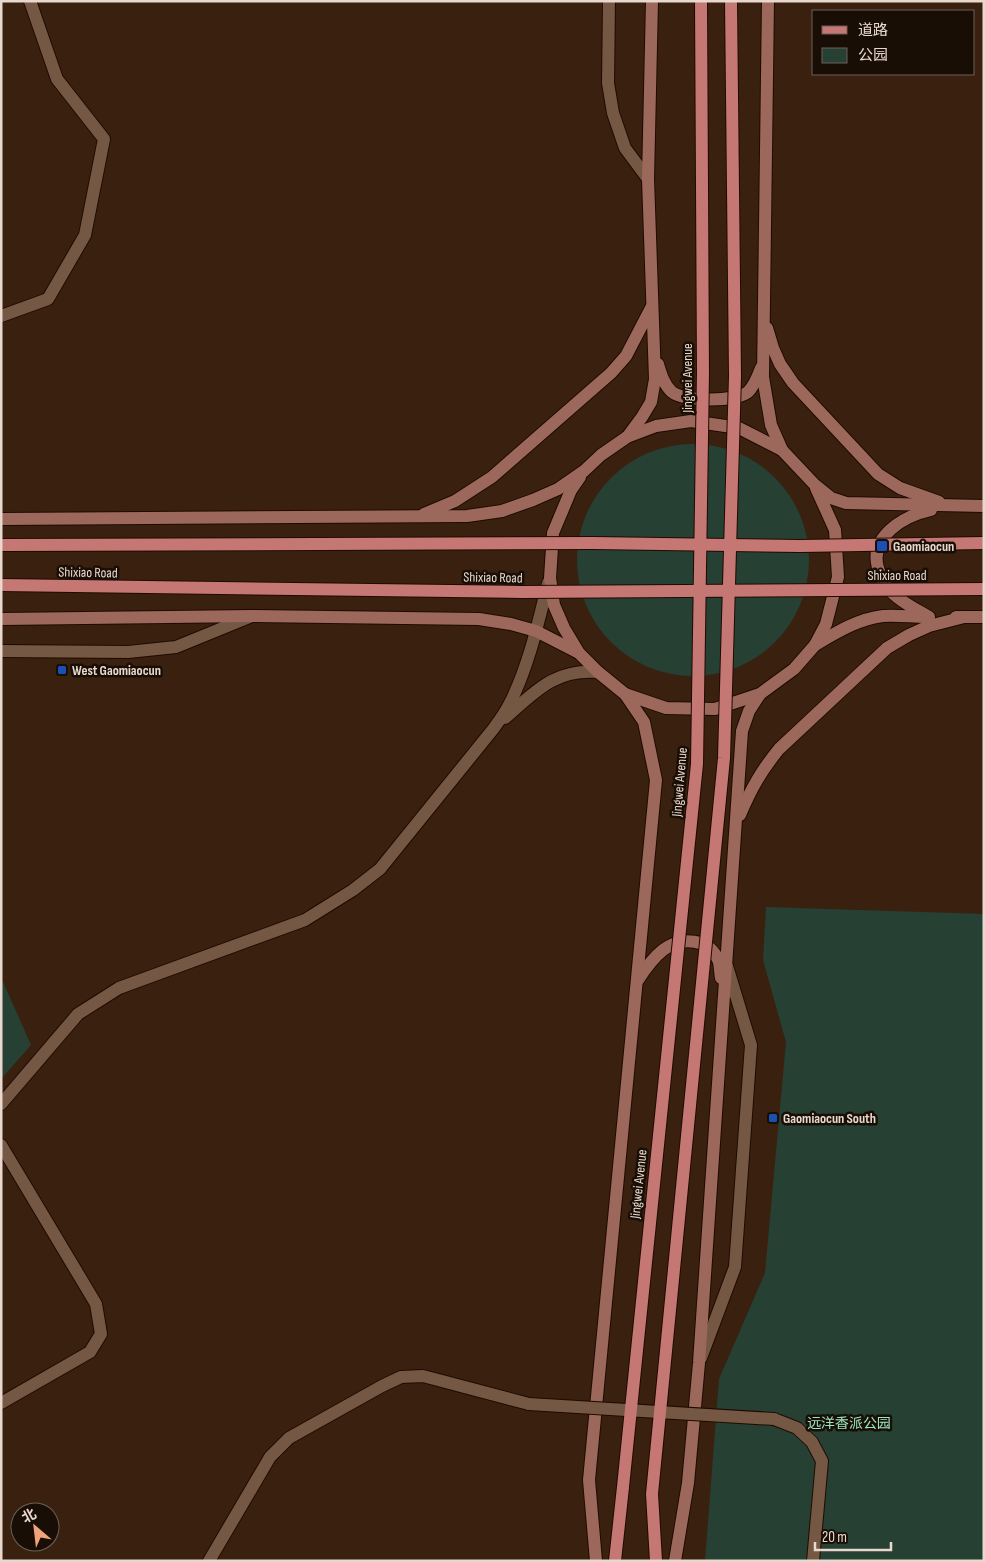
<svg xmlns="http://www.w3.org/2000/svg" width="985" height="1562" viewBox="0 0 985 1562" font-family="'Sofia Sans Condensed','Noto Sans SC',sans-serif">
	<rect width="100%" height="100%" fill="#3a210f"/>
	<g fill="#264034">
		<circle cx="693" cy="560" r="116"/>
		<polygon points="766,907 984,914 984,1561 705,1561 719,1379 765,1273 786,1042 763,960"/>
		<polygon points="3,982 31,1045 1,1079 1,983"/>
	</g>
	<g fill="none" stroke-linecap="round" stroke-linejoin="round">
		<defs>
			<g id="lane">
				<polyline points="609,1 608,83 613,113 625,148 648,179"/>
				<polyline points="1,651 128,652 176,647 252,616"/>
				<polyline points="1,1145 96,1304 101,1334 90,1352 1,1403"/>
				<polyline points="701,1358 735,1267 751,1045 727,966"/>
			</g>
			<g id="street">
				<polyline points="1,316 48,299 85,235 104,139 57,79 30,1"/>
				<path d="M505,718C536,691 554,669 598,672"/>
				<path d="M1,1104L78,1014L119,988L305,920L353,890L380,869L494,728C499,721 505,713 509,705C528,668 538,624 548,583"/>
				<polyline points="774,1419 797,1428 812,1442 822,1461 813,1561"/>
				<polyline points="209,1561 270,1457 289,1438 382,1386 401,1377 423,1376 529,1404"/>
			</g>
			<g id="secondary">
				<polyline points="768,1 763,377 771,425 782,450"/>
				<polyline points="767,328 773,348 780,364 793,383 878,474 900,488 939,502"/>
				<path d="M658,364C661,374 664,385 672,392C685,402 735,402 748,392C754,386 758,376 761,368"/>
				<polyline points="628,436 642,417 651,402 655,379 648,179 652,1"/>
				<polyline points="580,477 571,490 553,533 550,578 554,605 564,628 579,653 598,672 625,694 666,708 715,709 760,694 794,669 815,645 826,624 838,577 835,530 816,488"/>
				<polyline points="424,514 455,501 492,477 611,373 626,356 651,308"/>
				<polyline points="1,519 467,516 502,511 533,500 558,489 584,471 601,455 627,437 656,426 691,421 739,428 782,450 815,485 831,498 846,503 984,506"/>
				<path d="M929,617C914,608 897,600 886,586C882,581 880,574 878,568C869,536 904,516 931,510"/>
				<polyline points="956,617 984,617"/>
				<polyline points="1,619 252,616 479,619 511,624 536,631 577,652"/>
				<path d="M815,645C837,632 858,619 883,616C897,615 912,617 926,617"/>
				<path d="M740,815C751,789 761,771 779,749L887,648L909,635L929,626L964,617"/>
				<path d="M638,980C645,969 653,958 663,950C681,936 710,938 719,962C720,967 720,973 721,978"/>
				<polyline points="596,1561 589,1480 656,780 644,722 625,694"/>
				<polyline points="675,1561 688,1483 699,1363 742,731 749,711 760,694"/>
			</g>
			<g id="primary">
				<polyline points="652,1494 656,1561"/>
				<polyline points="615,1561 623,1487"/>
			</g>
		</defs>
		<use href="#lane" stroke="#200a00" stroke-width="14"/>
		<use href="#street" stroke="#200a00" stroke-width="14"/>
		<use href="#secondary" stroke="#200a00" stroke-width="14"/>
		<use href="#primary" stroke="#200a00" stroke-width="14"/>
		<use href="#lane" stroke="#745844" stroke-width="12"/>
		<use href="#street" stroke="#745844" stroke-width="12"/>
		<use href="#secondary" stroke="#9c685b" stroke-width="12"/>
		<use href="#primary" stroke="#c47773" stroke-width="12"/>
		<defs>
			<polyline id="street-bridge" points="529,1404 774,1419"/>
			<g id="primary-bridge">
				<polyline points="1,545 593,543 800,546 984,543"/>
				<polyline points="1,585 522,592 984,589"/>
				<polyline points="623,1487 697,764 703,372 701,1"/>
				<polyline points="652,1494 724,758 735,376 731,1"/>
			</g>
		</defs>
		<use href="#street-bridge" stroke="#200a00" stroke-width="14" stroke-linecap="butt"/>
		<use href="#primary-bridge" stroke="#200a00" stroke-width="14" stroke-linecap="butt"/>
		<use href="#street-bridge" stroke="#745844" stroke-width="12"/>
		<use href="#primary-bridge" stroke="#c47773" stroke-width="12"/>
	</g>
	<g fill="#1a4fb4" stroke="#190e06" stroke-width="2">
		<rect x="876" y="540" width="12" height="12" rx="2.5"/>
		<rect x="57" y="665" width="10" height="10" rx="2.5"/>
		<rect x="768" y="1113" width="10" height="10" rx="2.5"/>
	</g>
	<g text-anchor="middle" stroke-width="5" stroke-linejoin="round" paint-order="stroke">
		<g font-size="14" fill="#e9d8cd" stroke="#190e06">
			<text transform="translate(687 378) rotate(-90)" y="5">Jingwei Avenue</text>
			<text transform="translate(88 572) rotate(1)" y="5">Shixiao Road</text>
			<text x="897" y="580">Shixiao Road</text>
			<text transform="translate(493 577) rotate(1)" y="5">Shixiao Road</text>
			<text transform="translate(679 782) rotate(-85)" y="5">Jingwei Avenue</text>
			<text transform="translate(638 1184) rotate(-84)" y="5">Jingwei Avenue</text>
		</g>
		<g font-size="14" font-weight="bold" fill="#e9d8cd" stroke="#190e06" text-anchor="start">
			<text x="893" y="551">Gaomiaocun</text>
			<text x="72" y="675">West Gaomiaocun</text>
			<text x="783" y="1123">Gaomiaocun South</text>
		</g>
		<g font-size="14" fill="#98e5c1" stroke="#190e06">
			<text x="849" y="1428">远洋香派公园</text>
		</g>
	</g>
	<rect width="985" height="1562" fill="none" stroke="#e9d8cd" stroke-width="5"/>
	<rect x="812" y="10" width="162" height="65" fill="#190e06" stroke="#6c5f56"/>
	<rect x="822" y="26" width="25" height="8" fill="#c47773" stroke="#6c5f56"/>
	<text x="858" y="35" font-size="15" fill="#e9d8cd">道路</text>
	<rect x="822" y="48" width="25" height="15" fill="#264034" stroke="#6c5f56"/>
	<text x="858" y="60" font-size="15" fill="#e9d8cd">公园</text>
	<g transform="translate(35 1527) rotate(332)"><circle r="24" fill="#190e06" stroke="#6c5f56"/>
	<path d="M0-4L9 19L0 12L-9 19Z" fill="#f0a279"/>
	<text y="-8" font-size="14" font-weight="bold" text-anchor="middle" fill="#e9d8cd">北</text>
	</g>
	<path d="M815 1542v8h76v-8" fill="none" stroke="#e9d8cd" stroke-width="2.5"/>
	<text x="822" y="1542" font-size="15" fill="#e9d8cd" stroke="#190e06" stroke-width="4" paint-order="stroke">20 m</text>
</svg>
